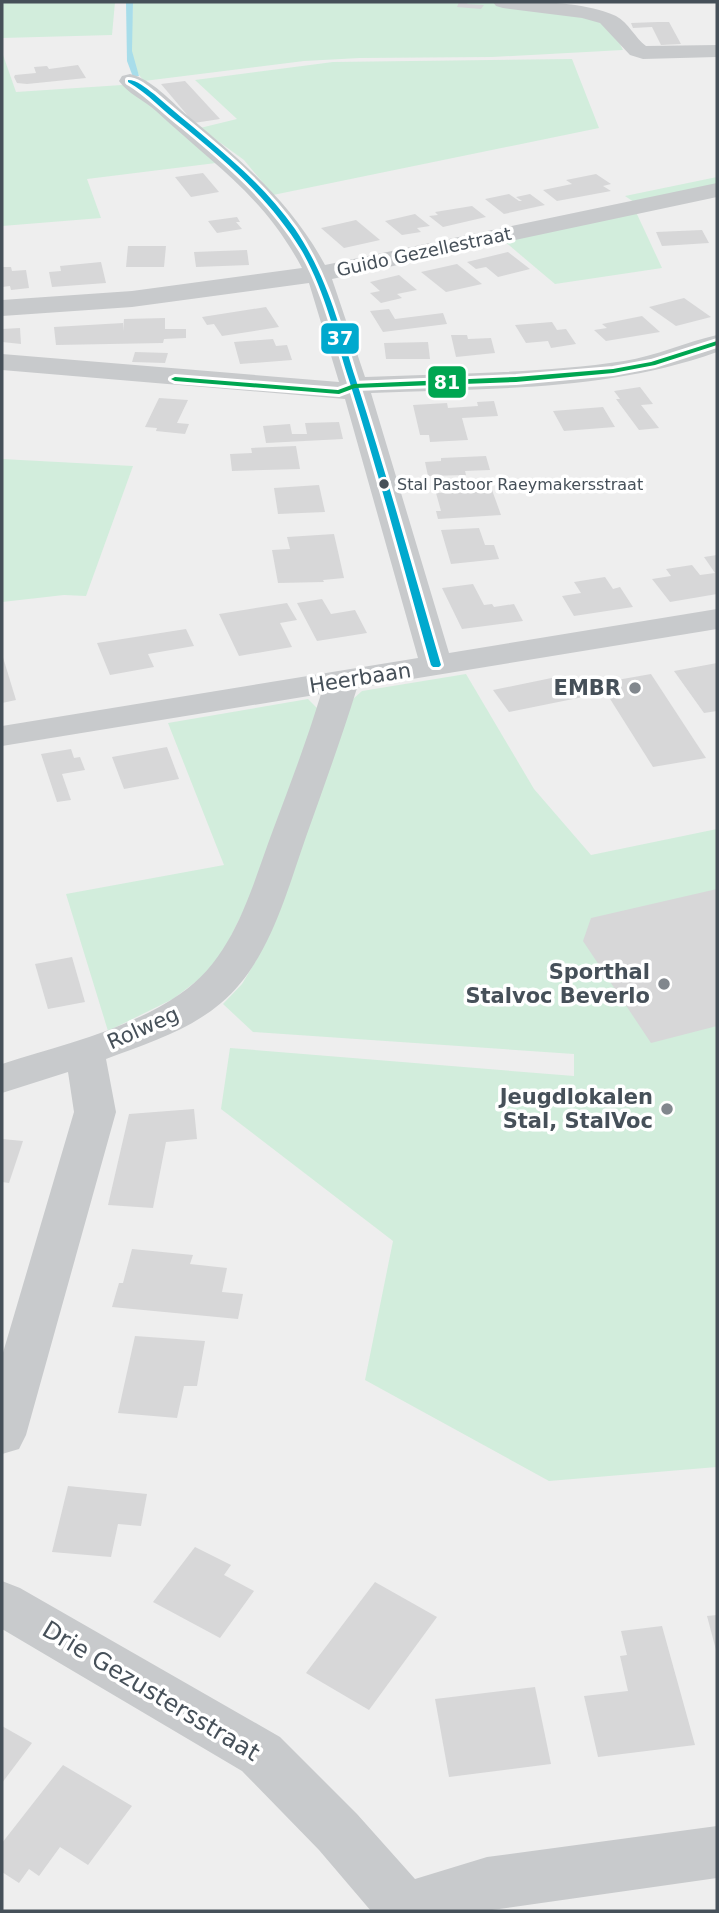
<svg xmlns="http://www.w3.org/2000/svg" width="719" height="1913" viewBox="0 0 719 1913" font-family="'DejaVu Sans',sans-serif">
	<rect width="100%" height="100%" fill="#eee"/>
	<g fill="#d2eddc">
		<polygon points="2,2 115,2 112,35 2,38"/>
		<path d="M133,2H488L596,20L614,32L623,50L492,57L360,58L304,61L144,81C124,61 133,26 133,2Z"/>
		<polygon points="2,52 16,92 122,85 134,88 216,163 87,179 101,218 2,226"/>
		<polygon points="572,59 599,128 273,195 244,160 200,128 237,119 195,80 333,62"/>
		<polygon points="717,177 717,184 634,202 625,196"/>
		<polygon points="636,212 662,268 555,284 504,241"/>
		<polygon points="2,459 133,466 86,596 64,595 2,602"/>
		<polygon points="466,674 534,789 591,855 717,829 717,1467 549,1481 365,1380 393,1241 221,1109 230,1048 574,1076 574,1054 253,1032 223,1004 242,984 258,957 353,699 362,691"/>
		<polygon points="308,699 318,709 251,896 223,952 202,977 173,999 108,1031 66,894 224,865 168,723"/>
	</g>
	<polygon fill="#a8ddea" points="126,2 133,2 132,51 139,76 133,77 127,61"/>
	<g fill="#d7d7d8">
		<polygon points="459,2 468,2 467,4 484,5 481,9 457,7"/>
		<polygon points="658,22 669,22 681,44 661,45 652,27 633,28 631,23"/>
		<polygon points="78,65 86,78 27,84 17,83 14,77 15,75 36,73 34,67 47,66 49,69"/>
		<polygon points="185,81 220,119 194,123 161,84"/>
		<polygon points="203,173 219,192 191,197 175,177"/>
		<polygon points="596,174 611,184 603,186 611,191 557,201 543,190 572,184 566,180"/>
		<polygon points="509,194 519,201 522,201 516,197 530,194 545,205 504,214 485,199"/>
		<polygon points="472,206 486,217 443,227 429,216 438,215 435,212"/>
		<polygon points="415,214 430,226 417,228 421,232 402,235 385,221"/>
		<polygon points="237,217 240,222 236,222 242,229 217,233 208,221"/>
		<polygon points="356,220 380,240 344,248 321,228"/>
		<polygon points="702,230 709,243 662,246 656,232"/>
		<polygon points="128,246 166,246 164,267 126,267"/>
		<polygon points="247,250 249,265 196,267 194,252"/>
		<polygon points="508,252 530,269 498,277 486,267 476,269 467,262"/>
		<polygon points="101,262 106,283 52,287 49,272 61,271 60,266"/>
		<polygon points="457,264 482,284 446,292 421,272"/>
		<polygon points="2,267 11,267 12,271 26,270 29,288 11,290 10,286 2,287"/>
		<polygon points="399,275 417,290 397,294 402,298 381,303 370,293 380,291 370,282"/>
		<polygon points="684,298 711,317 676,326 649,307"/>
		<polygon points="266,307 279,327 222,336 214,324 207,325 202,317"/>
		<polygon points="389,309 395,319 443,313 447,324 383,332 370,311"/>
		<polygon points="642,316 660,332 606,341 594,330 607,328 602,324"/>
		<polygon points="165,318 165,329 186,329 186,338 164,339 163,343 56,345 54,327 123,323 123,331 124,319"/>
		<polygon points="552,322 557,330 566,329 576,344 551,348 548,341 526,343 515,325"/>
		<polygon points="20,328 21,344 2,342 2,329"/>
		<polygon points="451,335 467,335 468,339 491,338 495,353 456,357"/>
		<polygon points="273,339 276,346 287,345 292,360 240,364 234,342"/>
		<polygon points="428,342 430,359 386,359 384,343"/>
		<polygon points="135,352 168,353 165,363 132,362"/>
		<polygon points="640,387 653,404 641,405 659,428 639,430 616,399 620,399 614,391"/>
		<polygon points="159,398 188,400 177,423 189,424 185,434 156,431 157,428 145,427"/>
		<polygon points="494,401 498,416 462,418 468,440 430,442 429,435 420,435 413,405 447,403 448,408 478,406 477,402"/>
		<polygon points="603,407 615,427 564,431 553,411"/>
		<polygon points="339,422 343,439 266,443 263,426 290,424 292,434 307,434 305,423"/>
		<polygon points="296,446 300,469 232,471 230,454 252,453 251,448"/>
		<polygon points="486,456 490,470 465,471 466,475 428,476 425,462 441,461 441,458"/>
		<polygon points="319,485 325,512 278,514 274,488"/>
		<polygon points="492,490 501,515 438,519 436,511 441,511 436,493"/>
		<polygon points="479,528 485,545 494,545 499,559 451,564 441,530"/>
		<polygon points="334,534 344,578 323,580 324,582 278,583 272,550 290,549 287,537"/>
		<polygon points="717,555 717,594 670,602 652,579 671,576 666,569 692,565 700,575 715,573 704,557"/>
		<polygon points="605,577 613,589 620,587 633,607 574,616 562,596 581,593 574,582"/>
		<polygon points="473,584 484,605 492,604 494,607 514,604 523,621 462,629 442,588"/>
		<polygon points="322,599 331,614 355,610 367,633 317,641 297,603"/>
		<polygon points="287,603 297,620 280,623 292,647 239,656 219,614"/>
		<polygon points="186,629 194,646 148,654 154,667 110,675 97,643"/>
		<polygon points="2,654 16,700 2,703"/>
		<polygon points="717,663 717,711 704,713 674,671"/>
		<polygon points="651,674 706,758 653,767 600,683"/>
		<polygon points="566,675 583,697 509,712 493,690"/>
		<polygon points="167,747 179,779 124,789 112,757"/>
		<polygon points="71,749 74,758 80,757 85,770 62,774 71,800 57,802 41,754"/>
		<polygon points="717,889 717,1026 651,1043 583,941 591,918"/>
		<polygon points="72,957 85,1002 48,1009 35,964"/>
		<polygon points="194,1109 197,1139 166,1142 153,1208 108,1205 129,1114"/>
		<polygon points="2,1139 23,1141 9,1183 2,1182"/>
		<polygon points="132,1249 193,1255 190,1264 227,1268 222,1292 243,1294 238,1319 112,1307 119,1283 123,1283"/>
		<polygon points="135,1336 205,1341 197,1386 184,1386 177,1418 118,1413"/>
		<polygon points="68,1486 147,1494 141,1526 118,1524 111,1557 52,1552"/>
		<polygon points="195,1547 231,1565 224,1575 254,1591 220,1638 153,1602"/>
		<polygon points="375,1582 437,1617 369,1710 306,1673"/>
		<polygon points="717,1615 717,1650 716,1650 707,1616"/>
		<polygon points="662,1626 695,1745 598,1757 584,1696 628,1691 620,1656 627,1655 621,1631"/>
		<polygon points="535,1687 551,1764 449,1777 435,1699"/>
		<polygon points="2,1726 32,1743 2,1783"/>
		<polygon points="63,1765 132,1806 88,1865 60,1847 39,1876 29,1869 19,1883 2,1872 2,1843"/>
	</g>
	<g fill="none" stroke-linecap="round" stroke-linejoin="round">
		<g fill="#c8cacc" fill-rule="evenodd">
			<path d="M493,2C532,2 581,0 616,16C629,23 635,38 646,46L717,45V57L643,59L630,55L600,23L582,18L503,8L496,6Z"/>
			<path d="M130,74C153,80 169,100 187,115C241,160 291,202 325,265L717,183V197L332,279L365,377C451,373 539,374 624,361C656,356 686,342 717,335V352C605,392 488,388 371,393L449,653L717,609V629L357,688C342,737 324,786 307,834C286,893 270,961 221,1003C188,1031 146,1044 106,1059L116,1112L26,1435L19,1449L2,1454V1356L74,1112L68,1072L2,1093V1064C61,1045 128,1030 180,994C235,957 251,888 273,830C290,785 307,740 321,694L2,746V726L418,658L345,399L2,370V354L339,382L309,283L132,307L2,316V300L132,291L302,268C263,195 214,165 156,111C145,101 127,93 119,81L122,76Z"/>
			<polygon points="2,1581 20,1588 280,1737 357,1814 415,1879 487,1857 717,1826 717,1878 485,1911 371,1911 319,1850 242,1771 2,1629"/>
		</g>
		<defs>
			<path id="bus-1" d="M128,80C137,80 146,88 154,94C203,137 257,175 295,229C328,278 339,326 356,380C387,475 413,570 441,665L439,667H433L431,665C404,570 379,474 349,380C335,336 325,291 302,251C271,200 227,162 182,125C163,111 148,93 128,82Z"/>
			<polygon id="bus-2" points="717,341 717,345 655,365 613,373 516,382 355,388 339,394 175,381 171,379 175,377 338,390 354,384 516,377 613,369 651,362"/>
		</defs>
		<use href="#bus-1" stroke="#fff" stroke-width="6"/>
		<use href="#bus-2" stroke="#fff" stroke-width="6"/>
		<use href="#bus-1" fill="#00a9ce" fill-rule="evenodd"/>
		<use href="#bus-2" fill="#00a651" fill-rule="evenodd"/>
	</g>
	<circle fill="#465059" stroke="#fff" stroke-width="2.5" cx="384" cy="484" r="6"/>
	<g fill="#81878d" stroke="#fff" stroke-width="2.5">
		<circle cx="635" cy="688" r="7"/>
		<circle cx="664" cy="984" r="7"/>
		<circle cx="667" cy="1109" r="7"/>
	</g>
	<g text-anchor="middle" stroke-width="7" stroke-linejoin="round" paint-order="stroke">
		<g font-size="16" fill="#465059" stroke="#fff" text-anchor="start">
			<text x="397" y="490">Stal Pastoor Raeymakersstraat</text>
		</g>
		<g font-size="18" fill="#465059" stroke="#fff">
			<text transform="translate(424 252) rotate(-12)" y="6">Guido Gezellestraat</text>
		</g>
		<g font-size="21" fill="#465059" stroke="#fff">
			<text transform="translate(360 678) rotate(-9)" y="7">Heerbaan</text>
			<text transform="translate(143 1028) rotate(-24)" y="7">Rolweg</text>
		</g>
		<g font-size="21" font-weight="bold" fill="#465059" stroke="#fff" text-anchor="end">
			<text x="621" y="695">EMBR</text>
			<text x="650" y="979">Sporthal<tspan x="650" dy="24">Stalvoc Beverlo</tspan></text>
			<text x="653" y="1104">Jeugdlokalen<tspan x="653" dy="24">Stal, StalVoc</tspan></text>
		</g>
		<g font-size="24" fill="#465059" stroke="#fff">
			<text transform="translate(151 1691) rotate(31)" y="8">Drie Gezustersstraat</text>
		</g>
	</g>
	<g stroke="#fff" stroke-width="2.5">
		<rect x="320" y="322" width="40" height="33" rx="7" fill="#00a9ce"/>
		<rect x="427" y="365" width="40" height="34" rx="7" fill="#00a651"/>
	</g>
	<g font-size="19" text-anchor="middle" font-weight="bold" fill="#fff">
		<text x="340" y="345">37</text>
		<text x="447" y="389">81</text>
	</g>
	<rect width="719" height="1913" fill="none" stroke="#465059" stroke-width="7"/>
</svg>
